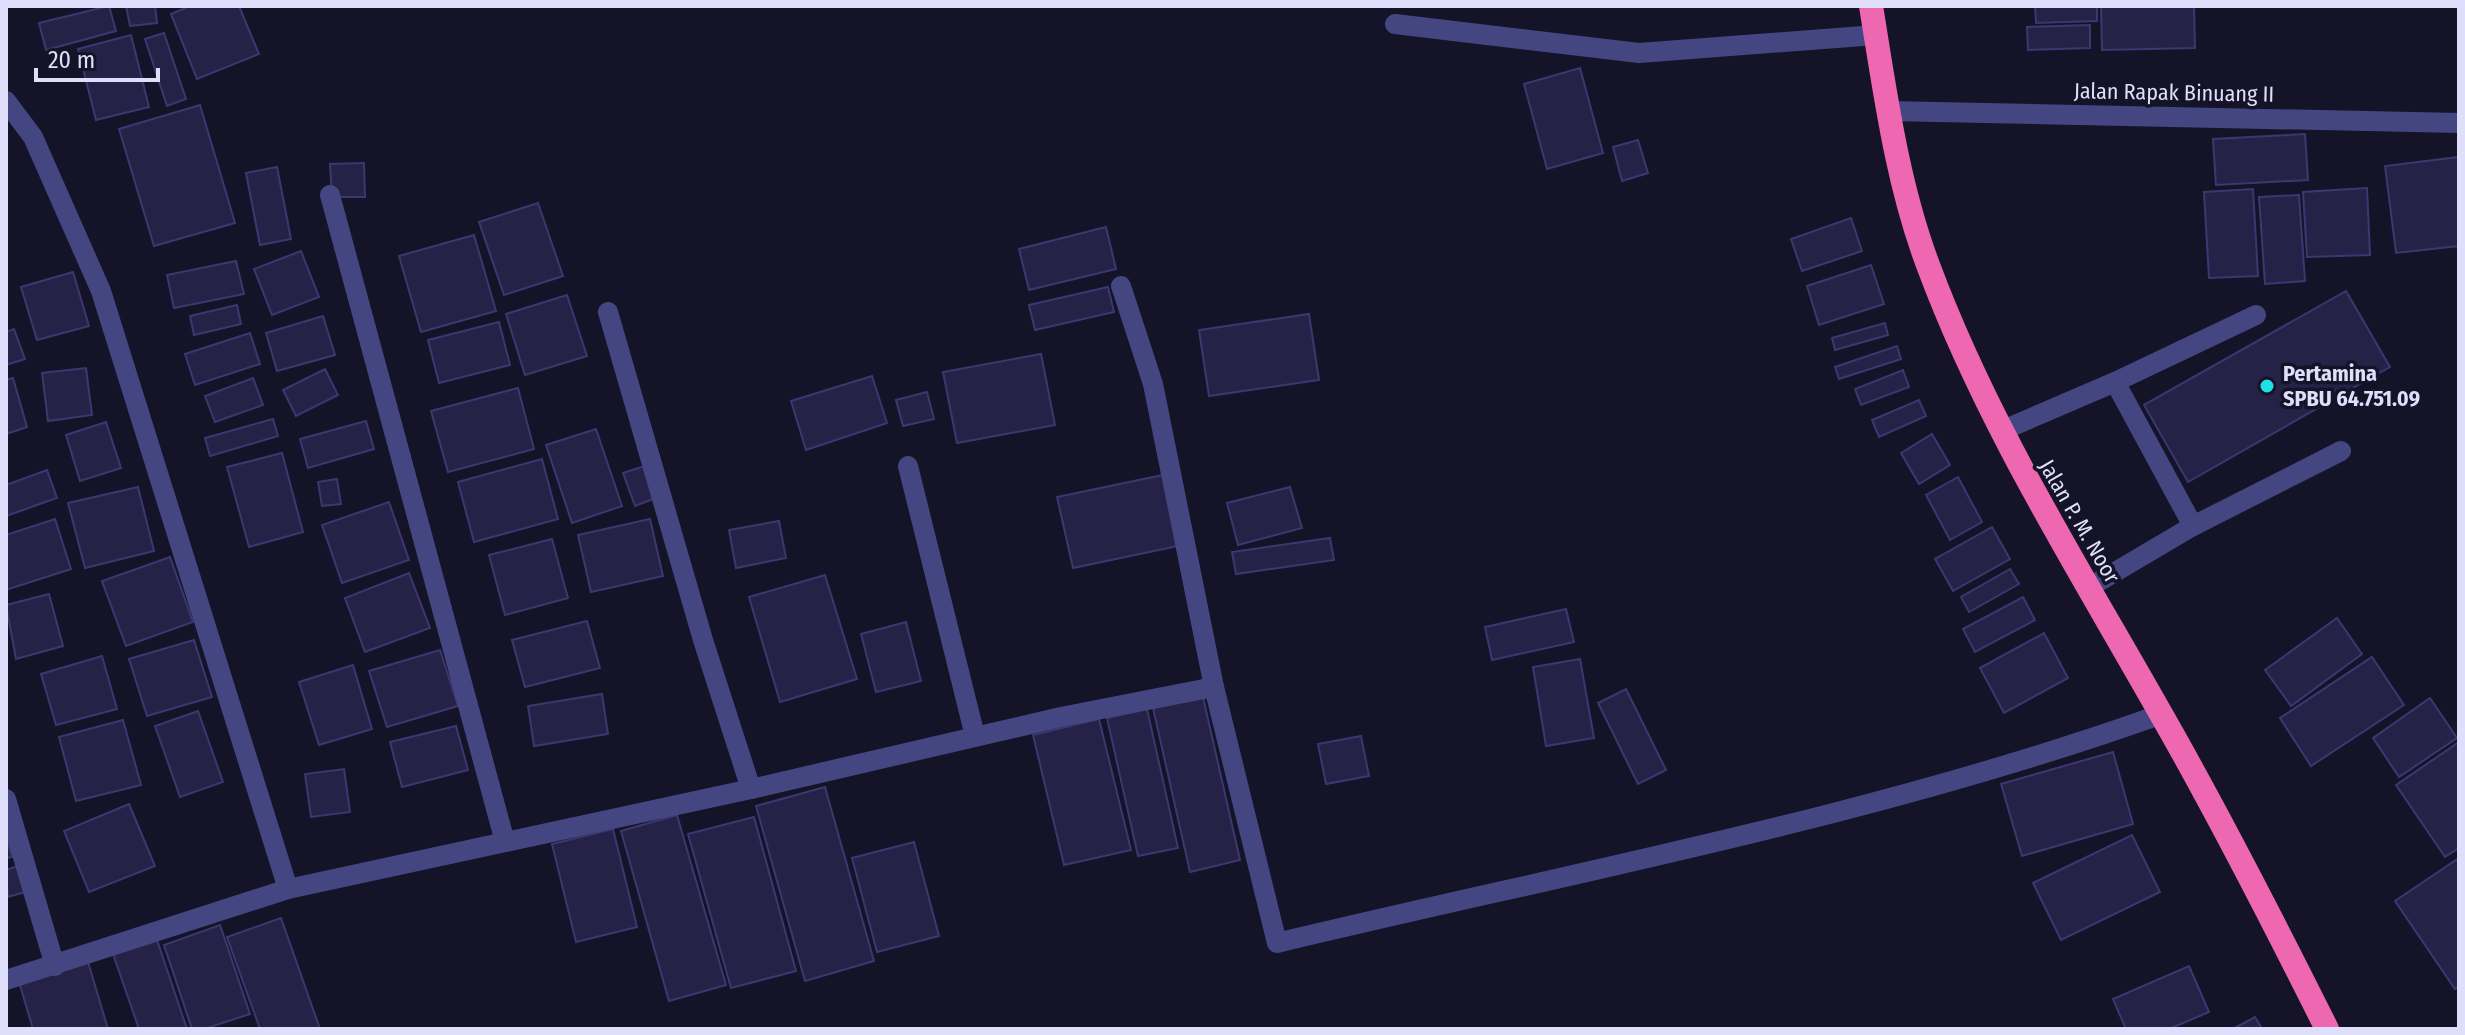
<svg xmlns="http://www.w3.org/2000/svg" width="2465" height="1035" viewBox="0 0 2465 1035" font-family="'Fira Sans Condensed',sans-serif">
	<rect width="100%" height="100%" fill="#151328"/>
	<g fill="#262247" stroke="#3e3670" stroke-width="2">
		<polygon points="109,6 116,31 46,50 39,23"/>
		<polygon points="126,6 155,6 157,23 130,26"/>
		<polygon points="190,6 239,6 259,54 197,79 171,14"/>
		<polygon points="2035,6 2097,6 2097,21 2036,23"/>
		<polygon points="2101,6 2194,6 2195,48 2102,50"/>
		<polygon points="2090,25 2090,48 2028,50 2027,27"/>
		<polygon points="164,33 186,99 167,106 145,39"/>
		<polygon points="131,35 149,107 96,120 78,49"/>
		<polygon points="1580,68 1603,153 1547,169 1524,84"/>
		<polygon points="200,105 235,223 154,246 119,129"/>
		<polygon points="2305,134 2308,180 2216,185 2213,139"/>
		<polygon points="1638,140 1648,173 1622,181 1613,147"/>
		<polygon points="2459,157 2459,246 2396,253 2385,166"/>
		<polygon points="364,163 365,197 332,197 330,164"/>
		<polygon points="277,167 291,239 260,245 246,173"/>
		<polygon points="2367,188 2370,255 2307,257 2303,192"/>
		<polygon points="2253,189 2258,276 2209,278 2204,192"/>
		<polygon points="2299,195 2305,281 2265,284 2259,197"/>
		<polygon points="538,203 563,276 504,295 479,222"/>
		<polygon points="1851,218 1862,251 1802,271 1791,239"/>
		<polygon points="1106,227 1116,269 1029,290 1019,249"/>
		<polygon points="474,235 496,311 421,332 399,256"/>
		<polygon points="301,251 319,297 272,315 254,269"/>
		<polygon points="236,261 244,294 174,308 167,275"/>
		<polygon points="1871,265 1884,304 1819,325 1807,286"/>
		<polygon points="73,272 89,326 37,340 21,287"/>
		<polygon points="1108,287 1114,312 1035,330 1029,305"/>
		<polygon points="2346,291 2390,367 2188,482 2144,405"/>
		<polygon points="567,295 587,356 525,375 506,314"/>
		<polygon points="237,305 241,324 194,335 190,316"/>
		<polygon points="1309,314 1319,380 1209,396 1199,330"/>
		<polygon points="323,316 335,355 277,371 266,333"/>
		<polygon points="499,322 510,365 439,383 428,340"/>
		<polygon points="1885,323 1888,335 1835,350 1832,338"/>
		<polygon points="14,329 25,359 6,365 6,332"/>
		<polygon points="250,333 260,364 195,385 185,354"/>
		<polygon points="1897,346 1901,359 1839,379 1835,367"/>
		<polygon points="1041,354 1055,425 957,443 943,372"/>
		<polygon points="86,368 92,415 48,421 42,373"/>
		<polygon points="325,369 338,395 296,416 283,390"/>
		<polygon points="1903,370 1909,387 1861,405 1855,389"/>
		<polygon points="872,376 887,423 806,450 791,401"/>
		<polygon points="13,378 27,427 6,434 6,380"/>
		<polygon points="253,378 263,405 215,422 205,396"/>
		<polygon points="518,388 534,449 448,472 431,411"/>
		<polygon points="927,392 934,419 903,426 896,400"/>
		<polygon points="1919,400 1926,416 1879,437 1872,420"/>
		<polygon points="273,419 278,436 210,456 205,438"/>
		<polygon points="366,421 374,449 308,468 300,439"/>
		<polygon points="106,422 121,468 80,481 66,435"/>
		<polygon points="596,429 622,506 572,523 546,445"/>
		<polygon points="1932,434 1950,465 1919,484 1901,453"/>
		<polygon points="282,453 303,532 249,547 227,467"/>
		<polygon points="542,459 558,519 474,542 458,482"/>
		<polygon points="648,465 659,497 635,506 623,473"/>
		<polygon points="47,470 57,498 6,516 6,485"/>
		<polygon points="1163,475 1178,546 1073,568 1057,497"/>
		<polygon points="1958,477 1982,522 1950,540 1926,495"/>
		<polygon points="337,479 341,504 322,506 318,482"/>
		<polygon points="138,487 154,551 85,568 68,503"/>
		<polygon points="1290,487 1302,528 1238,545 1227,503"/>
		<polygon points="389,502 409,560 342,583 322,525"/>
		<polygon points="55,519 71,569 6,590 6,535"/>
		<polygon points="650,519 663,576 591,592 578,535"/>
		<polygon points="779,521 786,558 736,568 729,530"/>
		<polygon points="1992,527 2010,559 1953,591 1935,559"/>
		<polygon points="1330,538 1334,560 1236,574 1232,552"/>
		<polygon points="552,539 568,598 505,615 489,555"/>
		<polygon points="170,557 193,622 126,646 102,581"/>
		<polygon points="2010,569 2019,584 1969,612 1961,597"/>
		<polygon points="409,573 430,628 365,652 345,598"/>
		<polygon points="825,575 857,679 780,702 749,597"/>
		<polygon points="49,594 63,646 16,659 6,605"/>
		<polygon points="2023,597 2035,620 1975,652 1963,629"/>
		<polygon points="1566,609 1574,642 1492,660 1485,627"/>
		<polygon points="2337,618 2362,654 2291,706 2265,670"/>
		<polygon points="587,621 600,668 525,687 512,640"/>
		<polygon points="906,622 921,681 876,692 861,634"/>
		<polygon points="2044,633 2068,678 2004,713 1980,668"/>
		<polygon points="194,640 212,697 147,716 129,659"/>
		<polygon points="440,650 458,706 387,727 369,671"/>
		<polygon points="102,656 117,709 56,725 41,674"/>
		<polygon points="2372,657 2404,705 2311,766 2280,718"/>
		<polygon points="1580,659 1594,738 1546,746 1533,667"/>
		<polygon points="353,665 372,729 319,745 299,682"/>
		<polygon points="1626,689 1666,770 1638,784 1598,703"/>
		<polygon points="602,694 608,734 534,746 528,706"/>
		<polygon points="1203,697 1240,860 1190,872 1153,708"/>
		<polygon points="2430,698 2457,738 2399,777 2373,738"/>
		<polygon points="1147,709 1178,848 1138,856 1107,718"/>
		<polygon points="198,711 223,782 180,797 155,726"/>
		<polygon points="1099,719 1131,850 1064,865 1033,735"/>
		<polygon points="123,720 141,785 76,801 59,737"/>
		<polygon points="456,726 468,770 402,787 390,742"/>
		<polygon points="1361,736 1369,776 1326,784 1318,744"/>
		<polygon points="2459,742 2459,848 2445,857 2396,785"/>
		<polygon points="2113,752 2133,824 2022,856 2001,784"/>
		<polygon points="344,769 350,812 311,817 305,774"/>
		<polygon points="825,787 874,961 805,981 756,806"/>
		<polygon points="129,804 155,866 89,892 64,831"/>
		<polygon points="677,815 726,985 669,1001 621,831"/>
		<polygon points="754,817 796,971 731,988 688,834"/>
		<polygon points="613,829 637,927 576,942 552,844"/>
		<polygon points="2132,835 2160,892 2061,940 2033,883"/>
		<polygon points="6,837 12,857 6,858"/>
		<polygon points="914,842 939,936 877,952 852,858"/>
		<polygon points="2459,858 2459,986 2455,989 2395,901"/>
		<polygon points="23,864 32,890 8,897 6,870"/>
		<polygon points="281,918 320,1029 260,1029 227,937"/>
		<polygon points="220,925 250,1014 204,1029 192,1029 164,945"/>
		<polygon points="157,940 187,1029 139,1029 113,954"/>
		<polygon points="88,962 108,1029 33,1029 19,982"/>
		<polygon points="2189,966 2209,1012 2169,1029 2126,1029 2113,999"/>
		<polygon points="2255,1017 2262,1029 2233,1029"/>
	</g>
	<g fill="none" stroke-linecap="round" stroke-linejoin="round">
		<g stroke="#444681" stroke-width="20">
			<polyline points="1395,24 1639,53 1876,35"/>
			<polyline points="6,101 33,137 101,291 288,889"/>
			<polyline points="1888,111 2459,123"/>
			<polyline points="330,195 505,842"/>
			<polyline points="1121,286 1153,384 1214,687"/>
			<polyline points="608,312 703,640 751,789"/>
			<polyline points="2115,382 2256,315"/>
			<polyline points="2001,431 2115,382 2193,526"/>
			<polyline points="908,466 975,736"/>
			<polyline points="2088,588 2193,526 2341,451"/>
			<polyline points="6,799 55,966"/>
			<path d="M6,980L288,889L751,789L1061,717L1214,687L1277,943C1572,872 1874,817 2162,714"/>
		</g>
		<path stroke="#ed67b1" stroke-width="24" d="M1871,6C1885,92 1897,183 1928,265C1987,424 2078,567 2161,714C2220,817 2274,923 2327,1029"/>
	</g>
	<circle fill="#20e0e5" stroke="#151328" stroke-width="3" cx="2267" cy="386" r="8"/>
	<g text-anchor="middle" stroke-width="7" stroke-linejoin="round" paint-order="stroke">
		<g font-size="22" fill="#dfdefb" stroke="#151328">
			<text transform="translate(2174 92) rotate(1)" y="8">Jalan Rapak Binuang II</text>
			<text transform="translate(2080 521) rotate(60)" y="8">Jalan P. M. Noor</text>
		</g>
		<g font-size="22" font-weight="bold" fill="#dfdefb" stroke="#151328" text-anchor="start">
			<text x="2283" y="381">Pertamina<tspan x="2283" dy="25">SPBU 64.751.09</tspan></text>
		</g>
	</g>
	<rect width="2465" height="1035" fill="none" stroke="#dfdefb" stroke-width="16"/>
	<path d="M36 68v12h122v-12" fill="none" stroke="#dfdefb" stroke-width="4"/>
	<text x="48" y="68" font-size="24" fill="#dfdefb" stroke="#151328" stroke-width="6" paint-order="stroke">20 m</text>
</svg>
